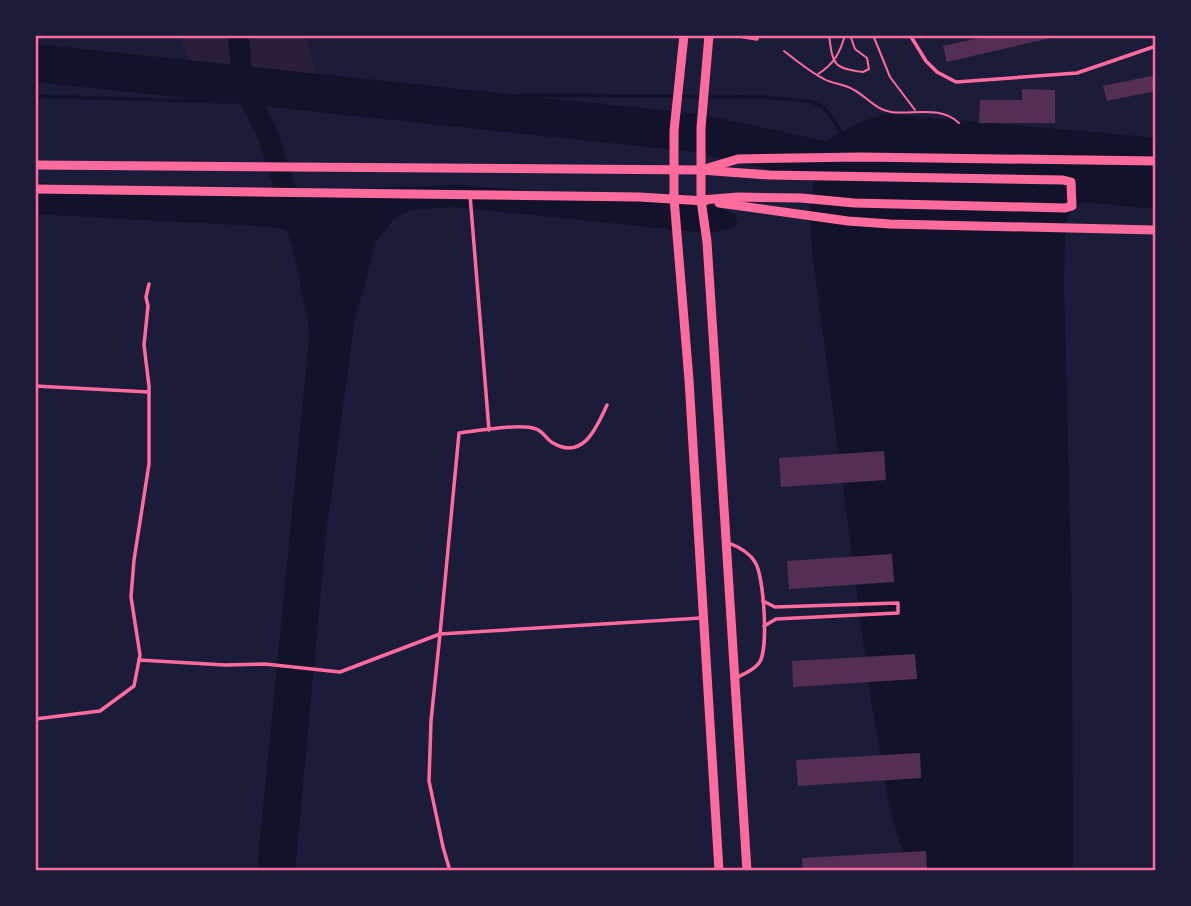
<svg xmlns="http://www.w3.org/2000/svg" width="1191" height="906" viewBox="0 0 1191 906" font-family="'Noto Sans',sans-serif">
	<rect width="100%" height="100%" fill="#1b1b3a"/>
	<polygon fill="#2a1e3b" points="179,35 306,35 318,80 198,83"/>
	<g fill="#12122b">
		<polygon points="35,44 698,114 825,141 860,122 887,114 1148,137 1156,140 1156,209 1083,202 1072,208 1065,223 1064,285 1072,612 1073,871 909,871 890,811 870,693 812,250 810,204 814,179 695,152 35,82"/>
		<polygon points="35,183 221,193 458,185 715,206 735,215 738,224 729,229 707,233 454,207 410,210 394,219 376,242 354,323 326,534 295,871 257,871 314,288 313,254 300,234 272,227 35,214"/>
	</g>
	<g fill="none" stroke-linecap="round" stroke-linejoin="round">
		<g stroke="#12122b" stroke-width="3.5">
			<polyline points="520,95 763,97 809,101 823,107 834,120 842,135"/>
			<polyline points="35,96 229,102"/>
		</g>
		<polyline stroke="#12122b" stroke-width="21" points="238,35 243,85 268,135 303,246 319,324"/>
	</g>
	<g fill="#542f53">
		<polygon points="993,35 1059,35 1059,36 947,62 943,46"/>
		<polygon points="1156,75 1156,91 1107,101 1103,86"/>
		<polygon points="1022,89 1055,90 1055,123 979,123 980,100 1022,100"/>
		<polygon points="884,451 886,480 781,487 779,458"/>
		<polygon points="892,554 894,582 789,589 787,561"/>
		<polygon points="915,654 917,679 793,687 792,661"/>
		<polygon points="920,753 921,778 798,786 796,760"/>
		<polygon points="926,851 927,871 803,871 802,858"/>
	</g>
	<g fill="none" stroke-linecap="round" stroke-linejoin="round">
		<g stroke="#ff6b9d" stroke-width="2">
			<path d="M829,35C833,64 832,68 863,72L869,69L867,58L855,49L850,35"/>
			<polyline points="873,35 890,77 915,110"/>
			<path d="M784,51C797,61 810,72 824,79C833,84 845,84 854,90C867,97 876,110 891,112C913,115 941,105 959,123"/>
			<path d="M818,74C834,64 840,53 845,35"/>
		</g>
		<g stroke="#ff6b9d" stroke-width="3.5">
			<polyline points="733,35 757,39"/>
			<polyline points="910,35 926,61 937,72 956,82 1077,73 1156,46"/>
			<polyline points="470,195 489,430"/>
			<polyline points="35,386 149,392"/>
			<path d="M607,405C597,426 584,461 553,443C547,440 543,431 536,429C520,423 477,431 459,433L440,634L701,618"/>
			<path d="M729,543C739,547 749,552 755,562C764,575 769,651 759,663C754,670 744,674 736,678"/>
			<polyline points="763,601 775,607 898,603 898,613 776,619 764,626"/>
			<polyline points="139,660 225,665 265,664 340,672 440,634 431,721 429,781 443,847 450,871"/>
			<polyline points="35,719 100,711 134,686 140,655 131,597 134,560 149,464 149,386 144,345 148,306 146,297 149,284"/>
		</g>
		<g stroke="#ff6b9d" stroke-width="9">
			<polyline points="684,35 674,131 674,198 689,380 719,871"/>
			<polyline points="709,35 701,128 701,200 707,242 714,350 747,871"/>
			<polyline points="35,165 701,170 769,175 1063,180 1071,182 1072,206 1065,208 854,203 801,198 738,197 701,200"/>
			<polyline points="708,168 738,159 861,157 1156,161"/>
			<polyline points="35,189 639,197 705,201"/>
			<polyline points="719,203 848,221 890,224 1156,230"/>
		</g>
	</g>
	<rect width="1191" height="906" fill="none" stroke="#1b1b3a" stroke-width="74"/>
	<rect x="37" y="37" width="1117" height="832" fill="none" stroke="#ff6b9d" stroke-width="2.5"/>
</svg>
